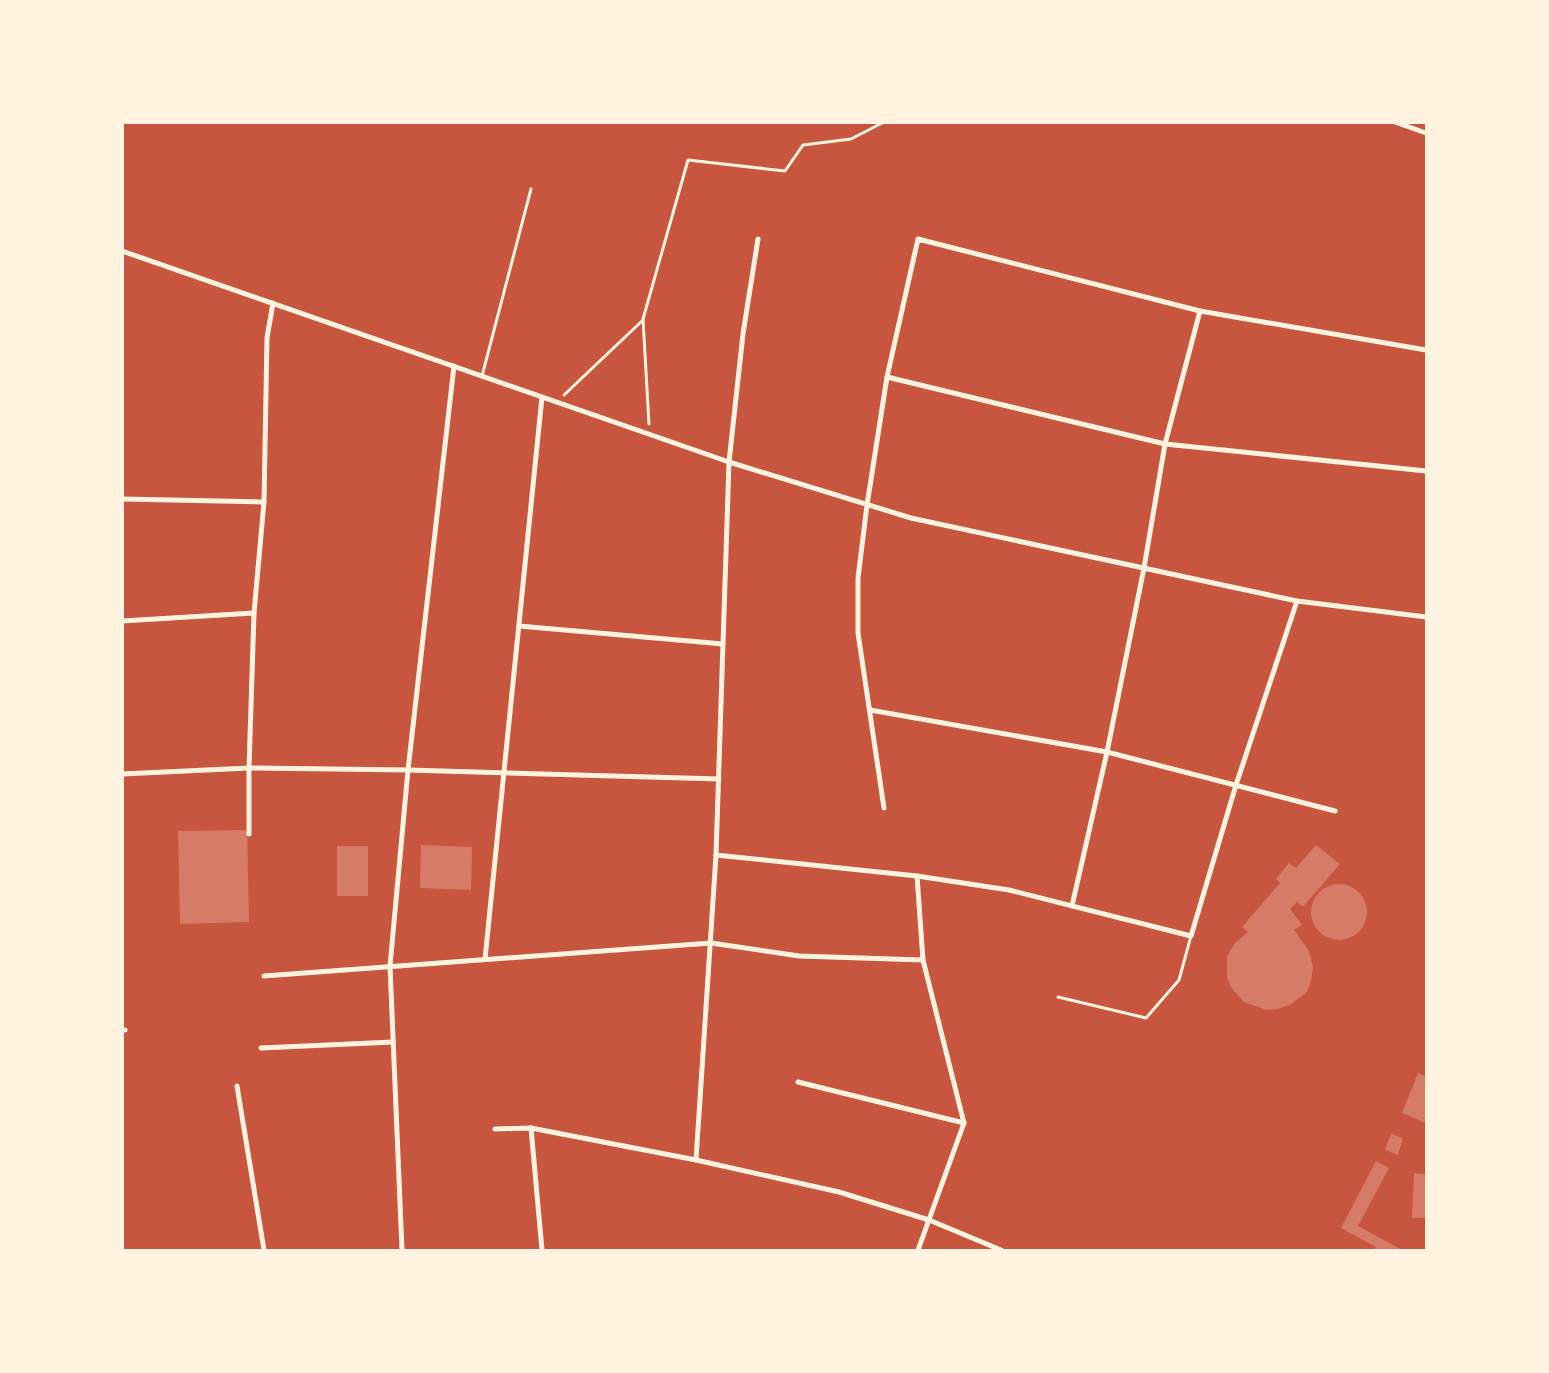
<svg xmlns="http://www.w3.org/2000/svg" width="1549" height="1373" viewBox="0 0 1549 1373" font-family="Merriweather,serif">
	<rect width="100%" height="100%" fill="#c8553d"/>
	<g fill="#d67c66">
		<polygon points="247,830 249,922 180,924 178,831"/>
		<polygon points="421,845 472,847 471,890 420,888"/>
		<polygon points="1316,845 1340,864 1303,907 1297,902 1290,909 1302,925 1294,930 1309,951 1313,967 1311,981 1307,992 1290,1005 1277,1009 1267,1010 1244,1002 1233,990 1227,978 1227,957 1235,943 1248,932 1242,927 1280,883 1276,879 1289,863 1296,868"/>
		<rect x="337" y="846" width="31" height="50"/>
		<circle cx="1339" cy="912" r="28"/>
		<polygon points="1418,1073 1426,1076 1426,1123 1402,1113"/>
		<polygon points="1391,1134 1403,1138 1398,1155 1385,1150"/>
		<polygon points="1376,1161 1389,1168 1358,1226 1402,1250 1374,1250 1376,1247 1341,1228"/>
		<polygon points="1414,1173 1426,1174 1426,1218 1412,1218"/>
	</g>
	<g fill="none" stroke-linecap="round" stroke-linejoin="round">
		<g stroke="#fff3e0" stroke-width="3">
			<polyline points="564,395 643,320"/>
			<polyline points="649,424 643,319 688,160 785,171 803,145 851,139 884,122"/>
		</g>
		<g stroke="#fff3e0" stroke-width="3">
			<polyline points="482,376 531,189"/>
			<polyline points="1058,997 1146,1018 1179,980 1191,936"/>
		</g>
		<g stroke="#fff3e0" stroke-width="5">
			<polyline points="1395,122 1426,133"/>
			<polyline points="122,251 729,462 911,518 1297,601 1426,617"/>
			<polyline points="887,377 1165,444 1426,471"/>
			<polyline points="122,499 264,502"/>
			<polyline points="122,621 254,613"/>
			<polyline points="519,626 723,644"/>
			<polyline points="870,710 1107,752 1335,811"/>
			<polyline points="122,774 249,768 408,770 719,779"/>
			<polyline points="884,808 858,633 858,578 867,505 887,377 918,239 1200,311 1426,350"/>
			<polyline points="249,834 249,768 254,613 264,502 267,338 273,303"/>
			<polyline points="716,855 917,876 1009,890 1191,936 1236,785 1297,601"/>
			<polyline points="917,876 923,960 964,1123 918,1250"/>
			<polyline points="1072,906 1107,752 1144,568 1165,444 1200,311"/>
			<polyline points="485,959 542,397"/>
			<polyline points="264,976 711,943 799,956 923,960"/>
			<polyline points="122,1030 125,1030"/>
			<polyline points="261,1048 393,1042"/>
			<polyline points="798,1082 964,1123"/>
			<polyline points="237,1086 264,1250"/>
			<polyline points="531,1128 542,1250"/>
			<polyline points="495,1129 531,1128 696,1160 839,1192 929,1220 1001,1250"/>
			<polyline points="696,1160 716,855 729,462 743,334 758,239"/>
			<polyline points="402,1250 390,966 408,770 454,366"/>
		</g>
	</g>
	<rect width="1549" height="1373" fill="none" stroke="#fff3e0" stroke-width="248"/>
</svg>
